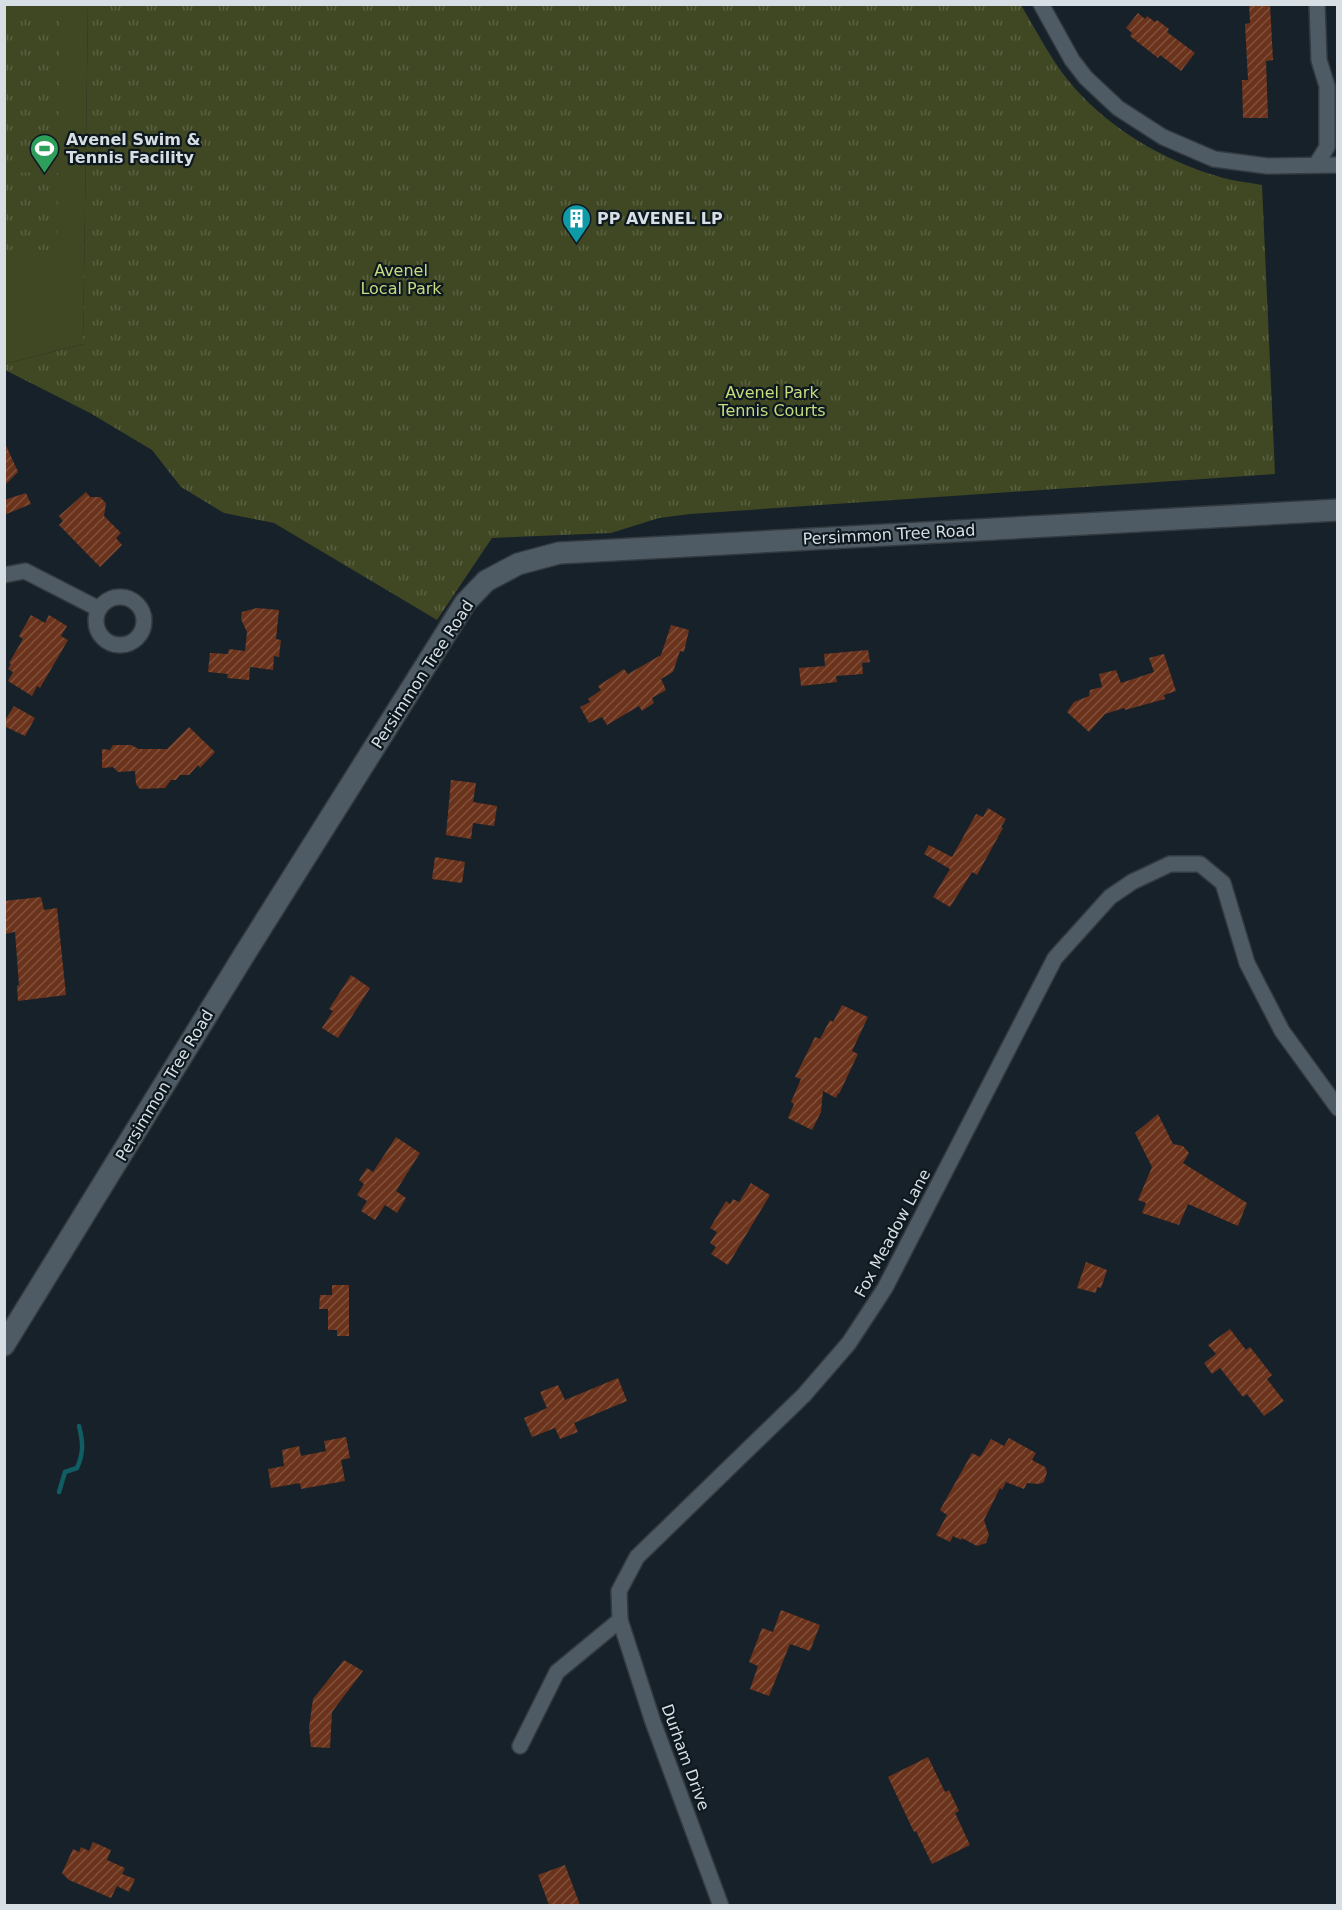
<svg xmlns="http://www.w3.org/2000/svg" width="1342" height="1910" viewBox="0 0 1342 1910" font-family="'DejaVu Sans',sans-serif">
	<defs>
		<pattern id="park-tufts" width="24" height="20" patternUnits="userSpaceOnUse" patternTransform="scale(1.5)"><rect width="24" height="20" fill="#3f4723"/><path d="M3 7l-1-3M5 7V3M7 7l1-3M15 17l-1-3M17 17v-4M19 17l1-3" fill="none" stroke="#5a6143"/></pattern>
		<pattern id="building-hatch" width="6" height="6" patternUnits="userSpaceOnUse" patternTransform="scale(1.5)"><rect width="6" height="6" fill="#6b331b"/><path d="M-1 1l2-2M0 6l6-6M5 7l2-2" fill="none" stroke="#7f503c"/></pattern>
	</defs>
	<rect width="100%" height="100%" fill="#172129"/>
	<polygon fill="#3f4723" points="5,5 88,5 83,344 5,364"/>
	<g fill="url(#park-tufts)">
		<path d="M88,5H1021C1036,30 1049,56 1067,79C1105,126 1160,159 1217,176C1231,181 1247,182 1262,185L1275,474L690,514L659,518L611,533L492,538L437,620L274,523L224,513L181,487L152,450L90,413L5,370V364L83,344Z"/>
		<polygon points="5,12 60,12 58,162 5,161"/>
		<polygon points="5,172 58,173 57,250 5,250"/>
	</g>
	<g fill="none" stroke-linecap="round" stroke-linejoin="round">
		<path stroke="#115d64" stroke-width="4.5" d="M59,1492L65,1472L77,1468C84,1452 83,1442 79,1426"/>
	</g>
	<g fill="url(#building-hatch)">
		<polygon points="1249,4 1270,4 1273,60 1266,61 1268,118 1243,118 1242,80 1248,80 1245,24 1250,23"/>
		<polygon points="1138,13 1145,19 1147,16 1155,22 1157,20 1169,29 1167,32 1195,53 1181,71 1160,55 1158,58 1130,36 1132,33 1126,28"/>
		<polygon points="4,441 18,472 4,486"/>
		<polygon points="86,492 90,497 100,497 106,503 104,516 121,533 116,538 122,545 100,567 59,525 63,521 59,516"/>
		<polygon points="26,493 31,504 4,515 4,500"/>
		<polygon points="257,608 279,610 276,639 281,640 279,657 274,656 273,670 250,667 249,680 227,678 228,674 208,672 210,653 228,654 229,649 245,651 247,632 241,619 242,612"/>
		<polygon points="31,615 45,623 49,615 67,626 61,636 68,640 40,688 37,686 32,696 8,681 13,672 8,669 11,664 9,663 23,639 19,636"/>
		<polygon points="671,625 689,630 684,652 680,651 673,672 661,679 666,690 652,698 654,703 642,711 639,706 607,725 602,717 589,723 580,707 590,702 588,699 601,690 598,686 624,669 628,674 661,655"/>
		<polygon points="868,650 870,662 862,663 863,674 836,676 837,682 801,686 799,668 825,666 824,654"/>
		<polygon points="1164,654 1176,691 1164,695 1165,699 1125,710 1124,708 1105,714 1089,732 1067,712 1074,702 1089,696 1090,690 1102,687 1099,674 1116,670 1121,683 1154,672 1149,658"/>
		<polygon points="14,706 35,718 25,736 4,726 4,722"/>
		<polygon points="189,727 215,752 200,768 198,765 189,775 180,775 176,780 171,780 165,788 140,789 136,784 135,771 118,772 113,767 102,768 102,749 110,750 113,745 131,745 139,749 167,749"/>
		<polygon points="451,780 476,783 473,802 497,806 494,826 473,823 471,839 446,835"/>
		<polygon points="988,808 1006,819 1001,827 1003,828 977,875 972,872 950,907 933,897 950,869 924,854 929,845 952,857 976,814 983,817"/>
		<polygon points="435,857 465,862 462,883 432,879"/>
		<polygon points="41,897 44,910 57,908 66,995 18,1001 17,986 19,985 15,932 4,934 4,901"/>
		<polygon points="351,975 370,988 338,1038 322,1028 333,1011 329,1009"/>
		<polygon points="842,1005 868,1017 852,1051 858,1054 839,1094 838,1093 836,1098 823,1091 821,1112 812,1130 788,1118 794,1104 791,1102 801,1079 795,1077 815,1037 820,1039 830,1020 833,1022"/>
		<polygon points="1158,1114 1173,1144 1183,1146 1189,1153 1183,1163 1247,1203 1238,1226 1188,1204 1179,1225 1142,1213 1146,1203 1138,1200 1152,1167 1135,1133"/>
		<polygon points="396,1137 420,1153 396,1191 406,1198 397,1213 385,1205 375,1220 361,1211 367,1201 357,1195 364,1184 359,1180 367,1168 373,1172"/>
		<polygon points="751,1183 770,1195 728,1265 711,1254 716,1247 710,1243 717,1232 710,1228 726,1201 730,1204 733,1199 739,1202"/>
		<polygon points="1086,1262 1107,1270 1101,1288 1097,1287 1096,1293 1077,1288"/>
		<polygon points="332,1285 349,1285 349,1336 337,1336 337,1330 328,1330 328,1309 319,1309 320,1295 332,1295"/>
		<polygon points="1230,1329 1246,1350 1250,1347 1272,1375 1267,1379 1284,1401 1264,1416 1247,1394 1243,1397 1220,1368 1212,1374 1204,1363 1216,1354 1208,1345"/>
		<polygon points="618,1378 627,1401 574,1423 578,1432 560,1439 555,1428 532,1437 524,1418 547,1408 540,1392 558,1385 565,1400"/>
		<polygon points="346,1437 350,1458 341,1460 345,1481 301,1489 300,1483 271,1488 268,1469 284,1466 282,1450 299,1446 301,1456 326,1451 324,1441"/>
		<polygon points="1009,1438 1036,1453 1032,1460 1045,1467 1047,1472 1044,1482 1039,1484 1027,1483 1024,1489 1006,1482 1002,1490 1000,1488 984,1520 989,1535 986,1543 977,1546 962,1538 961,1540 953,1536 950,1542 936,1535 947,1515 940,1510 972,1453 980,1457 991,1439 1004,1446"/>
		<polygon points="781,1610 820,1625 810,1651 790,1644 769,1696 750,1689 758,1666 749,1662 762,1628 773,1632"/>
		<polygon points="344,1660 363,1671 332,1712 330,1748 311,1747 309,1728 313,1699"/>
		<polygon points="928,1757 945,1792 949,1790 959,1811 955,1813 970,1845 932,1864 916,1831 914,1832 888,1777"/>
		<polygon points="93,1842 111,1850 107,1860 125,1868 122,1874 135,1879 129,1892 117,1886 111,1898 69,1880 62,1873 73,1849 79,1852 81,1847 89,1851"/>
		<polygon points="565,1865 580,1905 549,1905 538,1875"/>
	</g>
	<g fill="none" stroke-linecap="round" stroke-linejoin="round">
		<defs>
			<g id="street">
				<polyline points="1041,4 1072,60 1086,78 1118,108 1163,137 1214,159 1267,166 1338,165"/>
				<polyline points="1316,165 1327,147 1327,86 1319,60 1317,4"/>
				<polyline points="4,575 25,571 99,609"/>
				<circle cx="120" cy="621" r="24"/>
				<polyline points="620,1620 653,1722 721,1906"/>
				<polyline points="520,1746 557,1672 620,1620 619,1591 637,1557 804,1395 849,1343 885,1288 1055,958 1110,897 1132,882 1170,864 1200,864 1223,883 1247,963 1282,1031 1338,1108"/>
			</g>
			<polyline id="secondary" points="4,1345 244,955 465,603 486,581 518,564 559,553 1338,510"/>
		</defs>
		<use href="#street" stroke="#333a40" stroke-width="18"/>
		<use href="#secondary" stroke="#333a40" stroke-width="24"/>
		<use href="#street" stroke="#4f5b64" stroke-width="15"/>
		<use href="#secondary" stroke="#4f5b64" stroke-width="21"/>
	</g>
	<defs>
		<symbol id="stadium-pin" viewBox="-11 -11 22 30"><path d="M0 17L-7.5 6A9.5 9.5 0 1 1 7.5 6Z" fill="#2e9e5b" stroke="#0e181f"/><path d="M0-5a6.5 5 0 1 0 0 10a6.5 5 0 1 0 0-10ZM-3.5-1.8h7v3.6h-7Z" fill="#fff"/></symbol>
		<symbol id="building-pin" viewBox="-11 -11 22 30"><path d="M0 17L-7.5 6A9.5 9.5 0 1 1 7.5 6Z" fill="#0f9aa8" stroke="#0e181f"/><path d="M-4-6H4V6H1V3H-1V6H-4ZM-2.5-4.3h1.7v1.8h-1.7ZM.8-4.3h1.7v1.8H.8ZM-2.5-1h1.7V.8h-1.7ZM.8-1h1.7V.8H.8Z" fill="#fff"/></symbol>
	</defs>
	<g fill-rule="evenodd">
		<use href="#stadium-pin" x="28" y="132" width="33" height="45"/>
		<use href="#building-pin" x="560" y="202" width="33" height="45"/>
	</g>
	<g text-anchor="middle" stroke-width="4.5" stroke-linejoin="round" paint-order="stroke">
		<g font-size="16" font-weight="bold" fill="#d8dfe4" stroke="#0e181f" text-anchor="start">
			<text x="66" y="145">Avenel Swim &amp;<tspan x="66" dy="18">Tennis Facility</tspan></text>
			<text x="597" y="224">PP AVENEL LP</text>
		</g>
		<g font-size="16" fill="#c7db80" stroke="#0e181f">
			<text x="401" y="276">Avenel<tspan x="401" dy="18">Local Park</tspan></text>
			<text x="772" y="398">Avenel Park<tspan x="772" dy="18">Tennis Courts</tspan></text>
		</g>
		<g font-size="16" fill="#d8dfe4" stroke="#0e181f">
			<text transform="translate(889 534) rotate(-3)" y="6">Persimmon Tree Road</text>
			<text transform="translate(422 674) rotate(-57)" y="6">Persimmon Tree Road</text>
			<text transform="translate(164 1085) rotate(-59)" y="6">Persimmon Tree Road</text>
			<text transform="translate(892 1233) rotate(-62)" y="6">Fox Meadow Lane</text>
			<text transform="translate(686 1757) rotate(70)" y="6">Durham Drive</text>
		</g>
	</g>
	<rect width="1342" height="1910" fill="none" stroke="#d8dfe4" stroke-width="12"/>
</svg>
